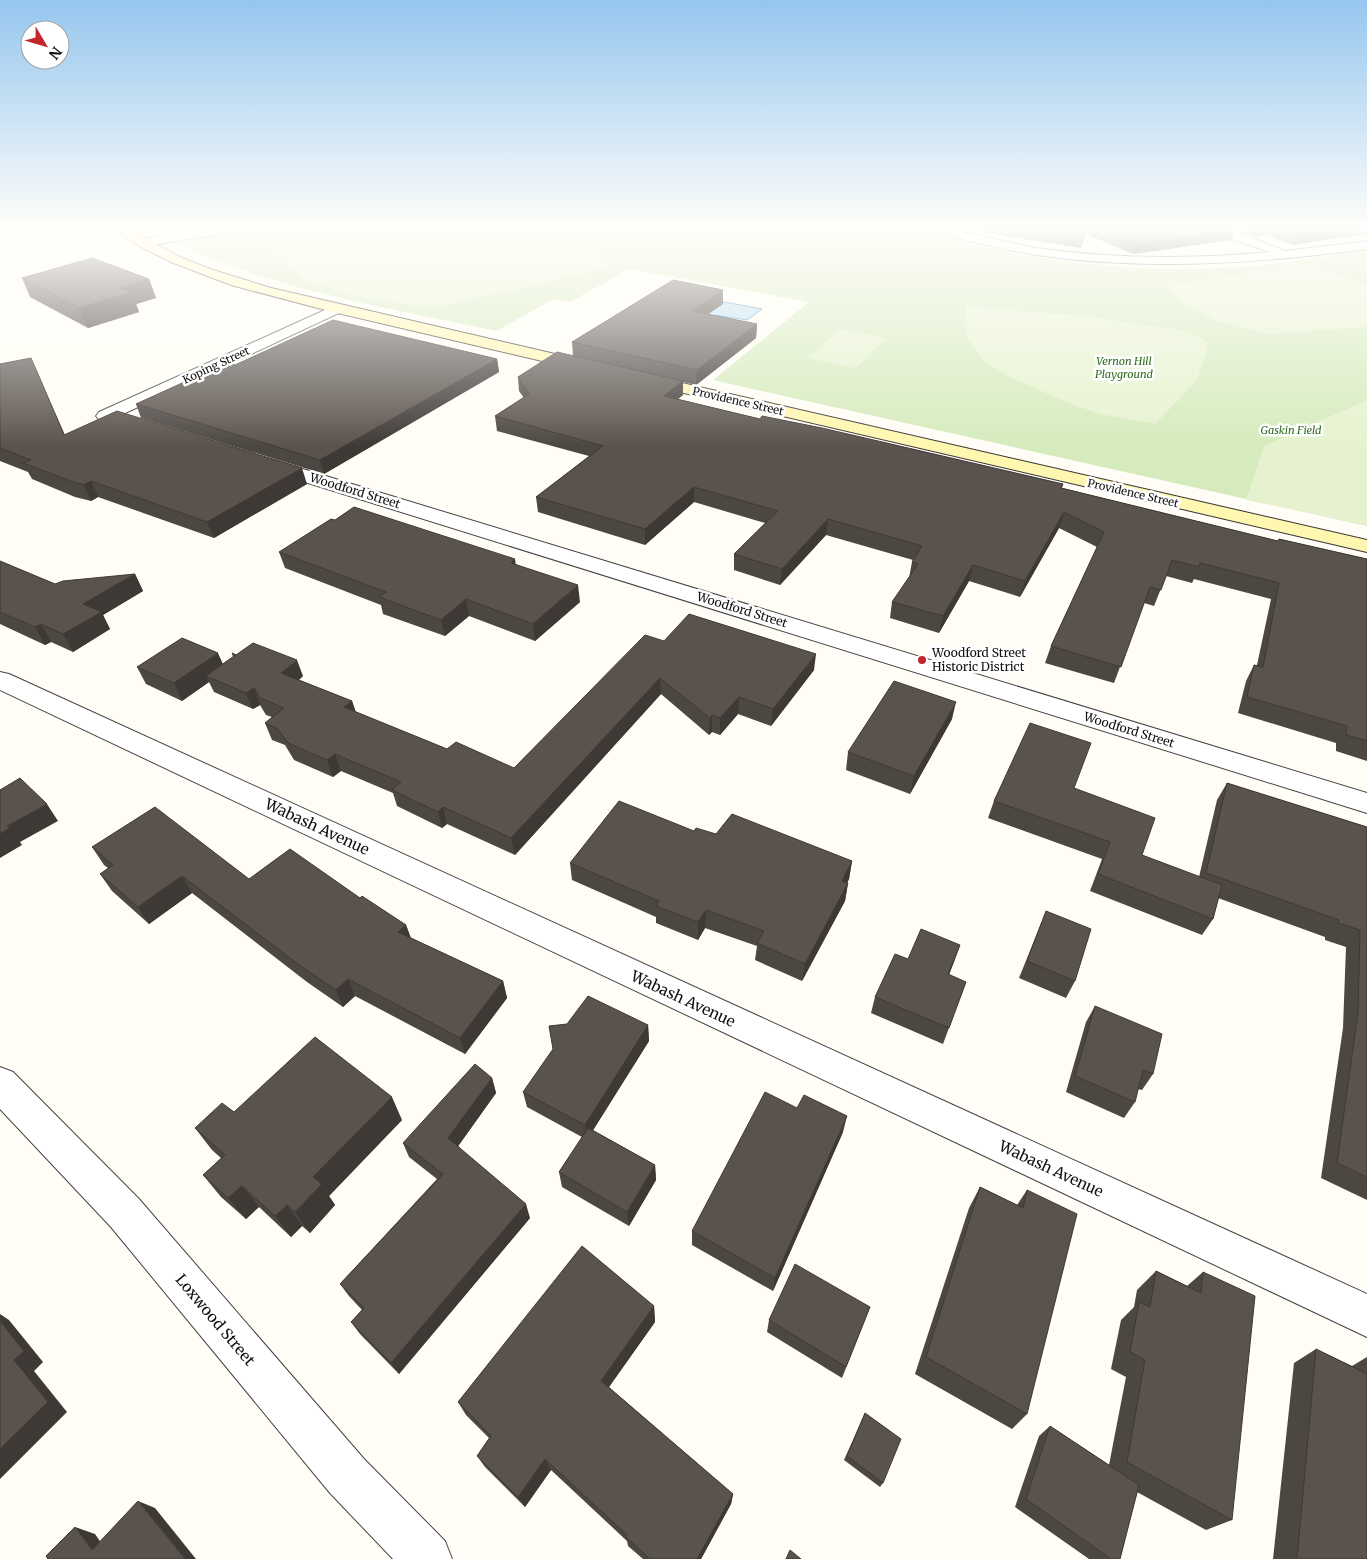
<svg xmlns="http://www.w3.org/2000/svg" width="1367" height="1559" viewBox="0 0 1367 1559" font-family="Merriweather,serif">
	<rect width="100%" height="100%" fill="#fffdf5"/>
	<path fill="#d5ebbd" d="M250,229H916C1018,261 1132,274 1239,267C1282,264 1324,257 1367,250V526L713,380L809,302L629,269L570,302L554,299L496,331C393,309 269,289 175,242Z"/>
	<g fill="#e6f2cf">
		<polygon points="323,229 574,229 612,267 432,308 365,298 305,281 266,245"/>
		<polygon points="646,229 723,229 679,241"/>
		<polygon points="1308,265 1367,284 1367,327 1267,334 1219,322 1188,306 1170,292 1170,285"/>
		<polygon points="967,306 1084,316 1186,331 1209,343 1197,380 1155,424 1100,414 1066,402 1006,375 984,361 967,338 964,321"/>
		<polygon points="840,329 886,338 856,368 808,358"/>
		<polygon points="1367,400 1367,525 1246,500 1264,446"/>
	</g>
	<polygon fill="#b9e0f7" stroke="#3f96cf" points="670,292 762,309 747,320 715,315 706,320"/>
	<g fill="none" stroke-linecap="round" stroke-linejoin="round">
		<defs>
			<g id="street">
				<polygon points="203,229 232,229 226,233 141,247 135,243 141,239"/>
				<path d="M931,229C969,229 1006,244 1044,249C1118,259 1195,259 1269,252L1214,232L1212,229H1230L1285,251L1367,241V249C1260,263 1152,271 1044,256C1006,251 970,241 933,232Z"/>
				<polygon points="336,305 341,306 343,309 341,312 121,415 148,422 151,426 148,430 142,431 136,430 99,420 96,416 99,412"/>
				<polygon points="270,459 1367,793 1367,813 263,469 261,465 263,461"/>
				<polygon points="0,672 9,674 1367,1294 1367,1337 0,690"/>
				<polygon points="0,1067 13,1072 139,1199 364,1459 445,1541 452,1559 393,1559 330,1493 111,1227 0,1109"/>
			</g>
			<g id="secondary">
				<polygon points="113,229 128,229 180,257 210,269 271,288 585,361 591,363 593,366 591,369 585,371 329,311 231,285 171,262 143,248"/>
				<polygon points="647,375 1367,540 1367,552 641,383 639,380 641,377"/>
			</g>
		</defs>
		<use href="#street" stroke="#444" stroke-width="2"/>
		<use href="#secondary" stroke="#333" stroke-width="2"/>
		<use href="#street" fill="#fff" fill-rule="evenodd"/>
		<use href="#secondary" fill="#fff6b0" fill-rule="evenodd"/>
	</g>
	<g fill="#4d4742">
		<polygon points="974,229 1232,229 1231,240 1133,254 1086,234 1081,248 989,233"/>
		<polygon points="1235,229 1367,229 1293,245 1266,235 1255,237"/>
		<polygon points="22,278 149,279 156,298 136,304 139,312 88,328 30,297"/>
		<polygon points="723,290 723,304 708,314 757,324 756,338 696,385 683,382 683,395 678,399 760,419 1063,484 1062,488 1278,541 1279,539 1367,559 1367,761 1336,751 1336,743 1238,713 1246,681 1254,665 1257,665 1271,599 1194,579 1192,583 1166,576 1154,606 1144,603 1114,683 1045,663 1051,646 1097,547 1059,528 1020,597 969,581 939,633 890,618 892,602 909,578 912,562 913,560 826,535 780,585 734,570 734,554 765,523 694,502 645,545 538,512 536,497 589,456 497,431 495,416 524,398 519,391 518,377 573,356 572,342"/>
		<polygon points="31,358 65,435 307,484 214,538 98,497 91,501 75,497 32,479 28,472 0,461 0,364"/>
		<polygon points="497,359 499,372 324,474 141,418 136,404 235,365"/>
		<polygon points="279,552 516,564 580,602 535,641 469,616 445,636 383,614 381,605 285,568"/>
		<polygon points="0,561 55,584 135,574 143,591 103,615 110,629 73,652 51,642 45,645 0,624"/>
		<polygon points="664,641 814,670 771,726 738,714 720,735 712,732 709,735 661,694 515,855 447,824 442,828 397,806 393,793 341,771 333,777 294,760 285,745 272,740 265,723 272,717 266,715 260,705 253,709 214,692 209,682 182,701 146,684 137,667 223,664 233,657 232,653 303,676 299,680 352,701 356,712 447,749 514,768"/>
		<polygon points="952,719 910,794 846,770 848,752"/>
		<polygon points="1227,783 1367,827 1367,1200 1321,1178 1343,1028 1346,947 1325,940 1325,937 1218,898 1213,919 1202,935 1090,891 1102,859 988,818 994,801 1074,788 1142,855 1199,877 1217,800"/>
		<polygon points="694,831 852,861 849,879 847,883 848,883 845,901 802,981 755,960 757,946 705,928 698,940 656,923 656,917 572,880 570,863"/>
		<polygon points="92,847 249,879 360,898 406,925 411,938 503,981 507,998 465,1054 355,996 343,1007 307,982 192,893 149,924 112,891 100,874 108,868 104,865"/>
		<polygon points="1046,911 1075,981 1066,998 1019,978"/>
		<polygon points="960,945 949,975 966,982 943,1044 871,1013 875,997 908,959"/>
		<polygon points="1095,1006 1153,1074 1142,1090 1138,1089 1135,1102 1124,1118 1066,1092 1086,1022"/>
		<polygon points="648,1025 649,1041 593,1130 655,1165 656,1180 629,1226 562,1187 559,1172 582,1137 527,1107 523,1092"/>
		<polygon points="492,1078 496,1093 458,1146 530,1218 399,1374 360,1334 351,1322 362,1310 349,1296 340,1284 437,1179 409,1157 403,1143"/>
		<polygon points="234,1112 402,1120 329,1196 335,1205 310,1233 302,1226 291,1237 259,1207 246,1219 221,1197 203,1175 221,1158 212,1150 195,1128"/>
		<polygon points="843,1132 773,1291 692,1245 692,1231"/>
		<polygon points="980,1187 1017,1205 1027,1190 1027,1414 1012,1429 915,1374 969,1208"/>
		<polygon points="1156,1271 1187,1286 1203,1272 1232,1520 1206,1530 1137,1492 1120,1559 1089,1559 1015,1507 1039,1436 1050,1426 1109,1465 1126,1377 1111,1369 1121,1320 1134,1307 1137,1290"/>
		<polygon points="654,1306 655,1322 609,1387 733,1494 731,1504 701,1559 643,1559 628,1546 627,1541 551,1470 525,1507 485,1467 477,1456 489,1438 466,1415 458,1402"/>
		<polygon points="870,1307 842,1378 767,1332 769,1320"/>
		<polygon points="1316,1349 1352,1366 1367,1357 1367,1559 1273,1559 1294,1363"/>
		<polygon points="865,1413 883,1483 880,1487 844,1460"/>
	</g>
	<g fill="#3f3936">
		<polygon points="1258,229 1269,229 1266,235 1255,237"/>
		<polygon points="1335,229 1367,229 1367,234 1293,245 1297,235"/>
		<polygon points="1235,230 1231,240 1133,254 1137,244"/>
		<polygon points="149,279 156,298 136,304 139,312 88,328 79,308 119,288"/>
		<polygon points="723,290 723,304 692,325 692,311"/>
		<polygon points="757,324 756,338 696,385 697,370"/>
		<polygon points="31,358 38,373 71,451 64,435"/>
		<polygon points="497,359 499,372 324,474 320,460"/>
		<polygon points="683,381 683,395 664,410 664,396"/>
		<polygon points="302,468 307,484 214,538 207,522"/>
		<polygon points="91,481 98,497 91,501 84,485"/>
		<polygon points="694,487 694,502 645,545 645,529"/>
		<polygon points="1064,512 1059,528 1020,597 1025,581"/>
		<polygon points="828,519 826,535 780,585 782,569"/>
		<polygon points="515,559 517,575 511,563"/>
		<polygon points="973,565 969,581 939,633 943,616"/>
		<polygon points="135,574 143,591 103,615 110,629 73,652 63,634 83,604"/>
		<polygon points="578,585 580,602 535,641 533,624"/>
		<polygon points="466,599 469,616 445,636 441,620"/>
		<polygon points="41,624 51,642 45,645 35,627"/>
		<polygon points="218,653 226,671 206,676 209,682 182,701 174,683"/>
		<polygon points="816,654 814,670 771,726 773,709"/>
		<polygon points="297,660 303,676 287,689 281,673"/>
		<polygon points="660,678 661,694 515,855 511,838"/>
		<polygon points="254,688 260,705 253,709 246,693"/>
		<polygon points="739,697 738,714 720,735 720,718"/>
		<polygon points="352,701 357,717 344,707"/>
		<polygon points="956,702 952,719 910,794 914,776"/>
		<polygon points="712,715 712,732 709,735 710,718"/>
		<polygon points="335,754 341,771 333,777 327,760"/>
		<polygon points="47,804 58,821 20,842 22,845 0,858 0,834 7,826"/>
		<polygon points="443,807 447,824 442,828 438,812"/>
		<polygon points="852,861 849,879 839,898 842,881"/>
		<polygon points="182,876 192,893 149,924 138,907"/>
		<polygon points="848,883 845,901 802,981 805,964"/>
		<polygon points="706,910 705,928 698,940 698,922"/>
		<polygon points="406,925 412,942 398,932"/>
		<polygon points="960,945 954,962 942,991 948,974"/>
		<polygon points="348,979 355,996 343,1007 336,990"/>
		<polygon points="503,981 507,998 465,1054 460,1038"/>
		<polygon points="648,1025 649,1041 587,1140 585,1125"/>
		<polygon points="492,1078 496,1093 454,1152 448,1138"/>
		<polygon points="392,1097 402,1120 329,1196 335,1205 310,1233 295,1212 313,1177"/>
		<polygon points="847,1116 843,1132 773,1291 775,1278"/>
		<polygon points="655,1165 656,1180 629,1226 627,1212"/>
		<polygon points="242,1186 259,1207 246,1219 228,1198"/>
		<polygon points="526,1204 530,1218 399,1374 391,1363"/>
		<polygon points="287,1205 302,1226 291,1237 275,1216"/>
		<polygon points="654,1306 655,1322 604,1394 601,1381"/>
		<polygon points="0,1314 9,1320 43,1362 34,1371 67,1412 0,1479 0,1449 14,1360 0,1321"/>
		<polygon points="545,1459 551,1470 525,1507 518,1497"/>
		<polygon points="733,1494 731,1504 701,1559 697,1559"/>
		<polygon points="138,1501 155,1508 196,1559 185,1559"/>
		<polygon points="75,1527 95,1534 111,1557 92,1550"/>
	</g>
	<g fill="#5a524d" stroke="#3f3936">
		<polygon points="1027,229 1087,229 1084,238"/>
		<polygon points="1101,229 1232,229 1235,230 1137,244"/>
		<polygon points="1281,229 1335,229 1297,235"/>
		<polygon points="92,258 149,279 119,288 132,292 79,308 22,278"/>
		<polygon points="673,280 723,290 692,311 757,324 697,370 572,342"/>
		<polygon points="333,320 497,359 320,460 136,404 226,363 235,365"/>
		<polygon points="557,352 683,381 664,396 760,419 762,416 822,428 1063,484 1061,488 1278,541 1279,539 1367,559 1367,741 1346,735 1347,726 1247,697 1254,665 1263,667 1279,583 1200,563 1199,567 1172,560 1161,590 1150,587 1121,667 1051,646 1104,532 1064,512 1025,581 973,565 943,616 892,602 918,564 912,562 922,546 828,519 782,569 734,554 778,511 694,487 645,529 536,497 603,446 495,416 529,394 518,377"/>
		<polygon points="31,358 64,435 117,411 302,468 207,522 91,481 84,485 68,480 23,463 31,460 0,448 0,364"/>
		<polygon points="354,507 515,559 511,563 578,585 533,624 466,599 441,620 379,597 386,592 279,552 331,519 335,520"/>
		<polygon points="0,561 55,584 63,581 135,574 83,604 102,612 63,634 41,624 35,627 0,612"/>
		<polygon points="689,614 816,654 773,709 739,697 720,718 712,715 710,718 660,678 511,838 443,807 438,812 392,790 401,782 335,754 327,760 288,743 278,729 265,723 284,708 260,698 254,688 246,693 206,676 234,656 232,653 236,655 253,643 297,660 281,673 352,701 344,707 447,749 456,742 514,768 645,635 664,641"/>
		<polygon points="182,638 218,653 174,683 137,667"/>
		<polygon points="894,681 956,702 914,776 848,752"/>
		<polygon points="1030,723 1091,743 1074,788 1155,818 1142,855 1222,885 1213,919 1098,874 1110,842 994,801"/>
		<polygon points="20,778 47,804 7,826 10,828 0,834 0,790"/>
		<polygon points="1227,783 1367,827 1367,1177 1337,1163 1358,1012 1360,930 1338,923 1339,920 1206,873"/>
		<polygon points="619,801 694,831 696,828 716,834 732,814 852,861 842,881 848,883 805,964 757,943 764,931 706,910 698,922 656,906 659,901 570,863"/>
		<polygon points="155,807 249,879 290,849 360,898 362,896 406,925 398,932 503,981 460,1038 348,979 336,990 299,965 182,876 138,907 100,874 113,865 92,847"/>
		<polygon points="1046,911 1091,929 1075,981 1027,961"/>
		<polygon points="921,929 960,945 948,974 966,982 949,1028 875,997 895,954 908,959"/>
		<polygon points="588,996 648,1025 585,1125 523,1092 553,1049 549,1026 567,1024"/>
		<polygon points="1095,1006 1162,1034 1153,1074 1143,1070 1135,1102 1075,1076"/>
		<polygon points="315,1037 392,1097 313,1177 322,1184 295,1212 287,1205 275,1216 242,1186 228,1198 203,1175 225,1155 195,1128 222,1103 234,1112"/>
		<polygon points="475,1064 492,1078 448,1138 526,1204 391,1363 351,1322 364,1308 340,1284 443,1174 403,1143"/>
		<polygon points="765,1092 797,1108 804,1095 847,1116 775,1278 692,1231"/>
		<polygon points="588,1128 655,1165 627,1212 559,1172"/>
		<polygon points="980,1187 1023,1208 1027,1190 1077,1214 1027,1414 926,1357"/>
		<polygon points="582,1246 654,1306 601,1381 733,1494 697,1559 650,1559 626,1537 627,1535 545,1459 518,1497 477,1456 491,1436 458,1402"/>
		<polygon points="795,1264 870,1307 846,1367 769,1320"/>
		<polygon points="1156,1271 1201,1293 1203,1272 1255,1296 1232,1520 1127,1462 1145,1360 1130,1352 1139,1302 1150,1307"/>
		<polygon points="0,1321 24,1351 14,1360 48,1402 0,1449"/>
		<polygon points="1316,1349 1367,1374 1367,1559 1297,1559"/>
		<polygon points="865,1413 901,1439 883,1483 847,1456"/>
		<polygon points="1050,1426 1139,1485 1120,1559 1111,1559 1026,1499"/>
		<polygon points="138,1501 185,1559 48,1559 46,1556 75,1527 92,1550"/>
		<polygon points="790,1550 801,1559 786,1559"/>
	</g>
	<linearGradient id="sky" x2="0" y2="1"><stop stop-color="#95c6ee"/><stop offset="0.51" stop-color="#fffefa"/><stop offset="1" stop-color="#fffefa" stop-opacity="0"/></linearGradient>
	<rect width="1367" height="447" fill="url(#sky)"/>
	<circle fill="#c4262e" stroke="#fff" stroke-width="2" cx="922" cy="660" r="5"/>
	<g text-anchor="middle" stroke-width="5" stroke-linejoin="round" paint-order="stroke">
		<g font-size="11" font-style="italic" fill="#2f6b1f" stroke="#fff">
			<text x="1124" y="365">Vernon Hill<tspan x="1124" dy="13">Playground</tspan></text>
			<text x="1291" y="434">Gaskin Field</text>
		</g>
		<g font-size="11" fill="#111" stroke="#fff">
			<text transform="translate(216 365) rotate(-25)" y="4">Koping Street</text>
			<text transform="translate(738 401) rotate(13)" y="4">Providence Street</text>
			<text transform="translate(1133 493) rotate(13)" y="4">Providence Street</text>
		</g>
		<g font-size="12" fill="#111" stroke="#fff">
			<text transform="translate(355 491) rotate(17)" y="4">Woodford Street</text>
			<text transform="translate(742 610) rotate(17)" y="4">Woodford Street</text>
			<text transform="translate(1129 730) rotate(17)" y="4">Woodford Street</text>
		</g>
		<g font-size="12" fill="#111" stroke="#fff" text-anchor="start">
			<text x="932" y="657">Woodford Street<tspan x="932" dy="14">Historic District</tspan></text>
		</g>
		<g font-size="15" fill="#111" stroke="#fff">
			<text transform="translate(317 827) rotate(25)" y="5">Wabash Avenue</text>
			<text transform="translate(683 999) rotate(25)" y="5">Wabash Avenue</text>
			<text transform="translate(1051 1169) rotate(25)" y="5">Wabash Avenue</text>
			<text transform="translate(215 1320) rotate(50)" y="5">Loxwood Street</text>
		</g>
	</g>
	<g transform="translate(45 45) rotate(128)"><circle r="24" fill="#ffffff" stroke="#a0a0a0"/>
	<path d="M0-4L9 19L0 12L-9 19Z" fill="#c4262e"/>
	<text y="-8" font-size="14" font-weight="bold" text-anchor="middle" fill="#111111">N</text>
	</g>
</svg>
